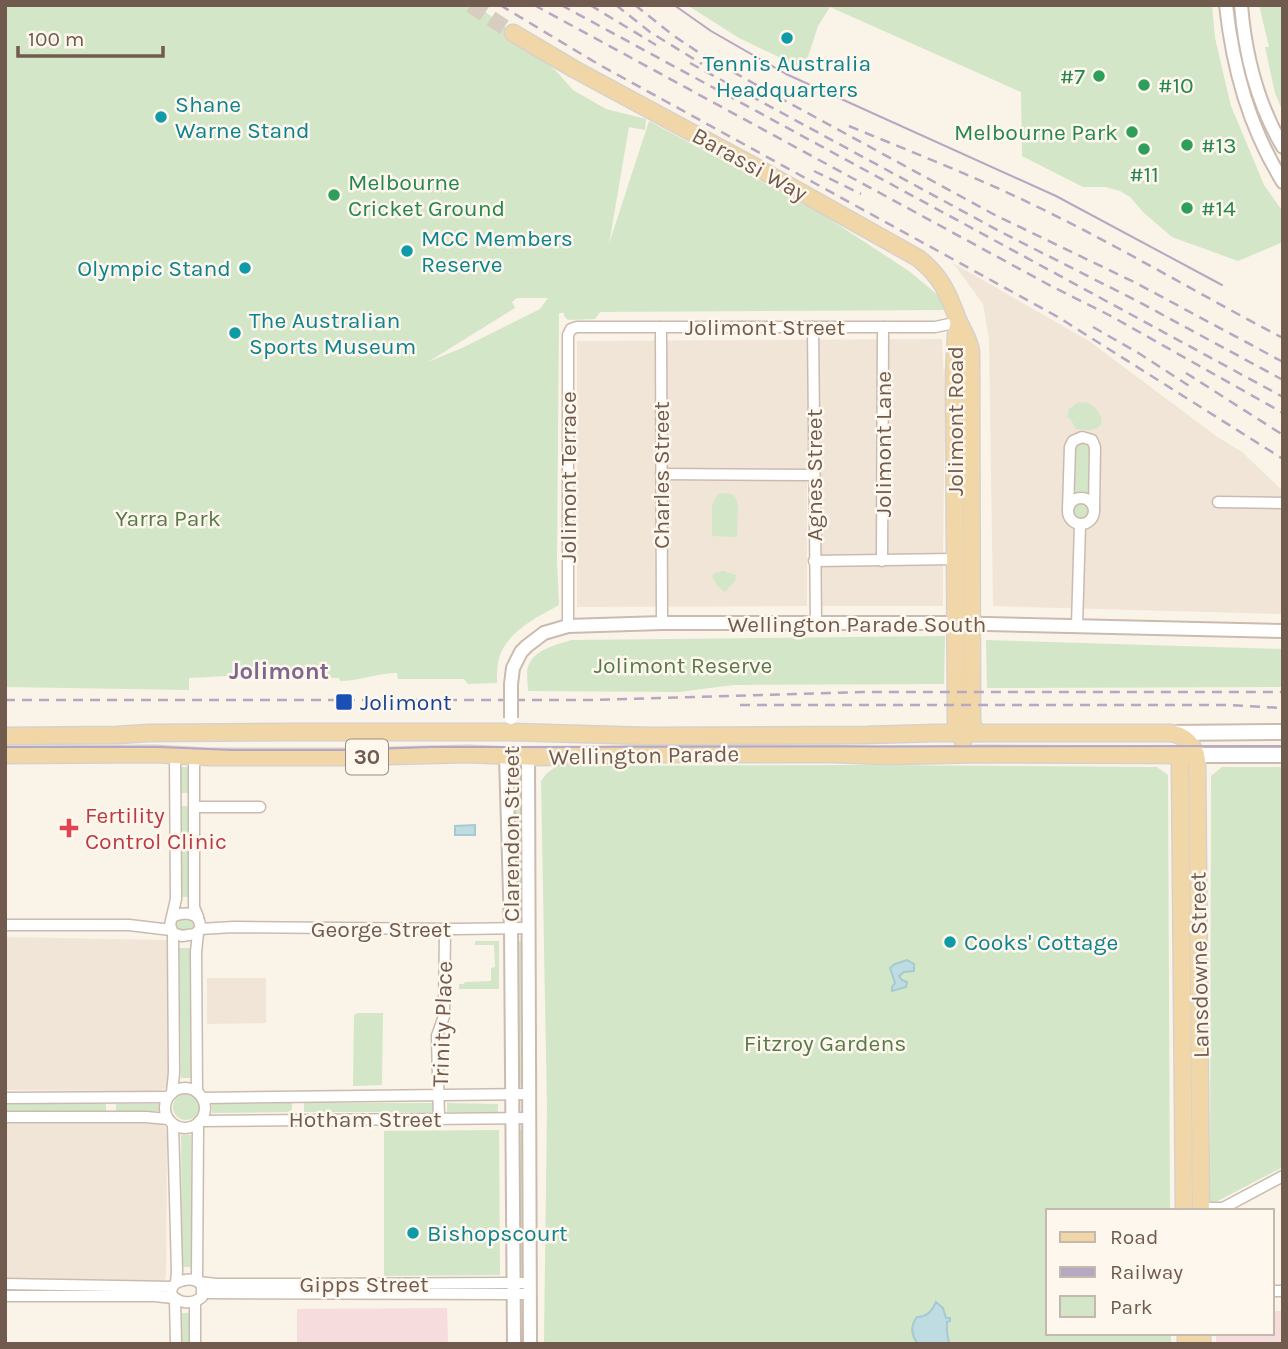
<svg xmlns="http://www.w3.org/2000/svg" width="1288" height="1349" viewBox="0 0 1288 1349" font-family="Karla,sans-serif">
	<rect width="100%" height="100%" fill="#faf3e7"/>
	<g fill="#f1e5d7">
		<polygon points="953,263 1089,341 1216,436 1242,452 1283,491 1283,614 993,606 989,339 983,304"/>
		<polygon points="942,339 945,401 943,556 888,556 888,484 876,483 876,556 821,556 821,484 807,484 807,606 577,607 577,341"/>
		<rect x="822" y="566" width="121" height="40"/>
		<polygon points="5,937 167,940 169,1087 158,1091 5,1090"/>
		<polygon points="207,978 266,978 266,1023 207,1024"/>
		<polygon points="5,1121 149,1122 160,1123 165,1127 167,1133 166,1275 165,1281 162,1282 153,1280 5,1280"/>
	</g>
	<g fill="#f7dcde">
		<polygon points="447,1308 448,1344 297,1344 297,1309"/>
		<polygon points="1272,1311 1283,1311 1283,1344 1216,1344 1216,1333 1272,1333"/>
	</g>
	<g fill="#d3e6c7" fill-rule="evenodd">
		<path d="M5,5H476L516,35L557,72L573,90L606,109L646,119L645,130L629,127L609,244L649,121L825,216L909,271L939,296L945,310L600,312L595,319L568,320L564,316V313H559L557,561L559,605C537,617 510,630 500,655C497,664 497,674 497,683L468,684L464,679H398L397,673C378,673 359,681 340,681L339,678C327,678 317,677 306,676C268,673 227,676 189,678V690L5,687ZM517,298H548L540,309L462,348L428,362L515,308L512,302Z"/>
		<polygon points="687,5 1212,5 1215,38 1231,106 1264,185 1283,212 1283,242 1238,261 1172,237 1144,213 1130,197 1120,191 1105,187 1083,187 1022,156 1021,92 830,7 818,26 804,69 739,38"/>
		<polygon points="1259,5 1283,5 1283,112 1275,93 1265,47 1269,47"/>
		<path d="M1086,402C1096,406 1111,424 1094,429C1089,431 1082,429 1076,429L1071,420L1067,417L1069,409L1077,403Z"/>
		<polygon points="1083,442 1089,445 1090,450 1090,497 1073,497 1074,449 1076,445"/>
		<polygon points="727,493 734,495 738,504 737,537 712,536 712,505 718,494"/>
		<circle cx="1081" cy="512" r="9"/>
		<polygon points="723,571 736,575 735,581 725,592 717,586 712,576 715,573"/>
		<path d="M945,636L944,684L733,685L679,692L528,691C528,684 526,673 528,667C533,650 556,645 571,640Z"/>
		<polygon points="986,640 1283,649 1283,687 987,688"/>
		<polygon points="865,765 1157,767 1168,775 1170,1211 1048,1211 1048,1333 1171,1333 1171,1344 544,1344 547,1109 541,781 547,773 557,766"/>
		<rect x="180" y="767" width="10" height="26"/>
		<polygon points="1222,767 1283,767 1283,1167 1210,1205 1211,776"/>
		<polygon points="517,777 523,777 524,911 517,911 515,908 514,781"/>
		<polygon points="180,806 190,806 191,897 180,897"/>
		<polygon points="188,918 196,921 196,930 181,933 173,926 174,921"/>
		<polygon points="475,941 499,941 499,989 459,989 459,984 464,984 465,982 491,981 491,968 495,967 494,945 475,945"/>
		<polygon points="518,941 523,941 525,1085 518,1086 516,1083 515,943"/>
		<polygon points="179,948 190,948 192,1078 181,1078"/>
		<polygon points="358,1013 383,1013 382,1085 353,1086 354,1015"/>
		<circle cx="186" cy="1107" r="13"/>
		<polygon points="5,1103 106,1104 106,1111 5,1111"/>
		<polygon points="292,1103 292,1112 212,1113 212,1104"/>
		<rect x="304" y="1103" width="130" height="9"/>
		<polygon points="447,1103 498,1104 498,1113 447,1112"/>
		<polygon points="116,1104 160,1104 160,1111 116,1112"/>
		<polygon points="499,1130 500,1275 384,1276 384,1131"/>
		<polygon points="518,1130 525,1130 525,1274 519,1274"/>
		<polygon points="181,1135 191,1135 193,1267 182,1267"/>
		<rect x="182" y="1313" width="10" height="31"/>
	</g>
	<g fill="#bedce1" stroke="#a5cad2" stroke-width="2">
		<polygon points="475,825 475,835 455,835 455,826"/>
		<polygon points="907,960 914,964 914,971 904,972 899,976 902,980 907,982 906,987 892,991 892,987 895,983 890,968 895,964"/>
		<path d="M936,1302L943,1308L946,1318H950V1321L947,1322V1332L949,1344H918C911,1335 910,1326 917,1317C927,1317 932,1311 936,1302Z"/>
	</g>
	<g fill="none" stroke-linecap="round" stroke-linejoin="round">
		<polyline stroke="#d8cdc1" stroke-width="16" stroke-dasharray="16 8" stroke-linecap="butt" points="471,5 513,33"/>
		<defs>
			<g id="minor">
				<polyline points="661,327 662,623"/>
				<polyline points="813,327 816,623"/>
				<polyline points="661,474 814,475"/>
				<circle cx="1081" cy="511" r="13"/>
				<polyline points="1218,502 1283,503"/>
				<polyline points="1068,510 1070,447 1073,441 1082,437 1092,440 1095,447 1094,510"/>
				<polyline points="814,561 955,559"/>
				<polyline points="882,561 883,327"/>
				<polyline points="568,626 568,335 571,329 577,327 935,327 959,322"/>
				<polyline points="1077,626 1080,524"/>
				<polyline points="194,757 194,907 198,917"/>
				<polyline points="195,807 260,807"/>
				<path d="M172,917C184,911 202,912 200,929L195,934L182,936L173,933L170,925L176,899L175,755"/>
				<polyline points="5,925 129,925 171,930"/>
				<polyline points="200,929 234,927 457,929 527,928"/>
				<circle cx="185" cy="1108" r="20"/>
				<polyline points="197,1092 196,952 198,933"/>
				<polyline points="172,1093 174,1073 173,933"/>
				<polyline points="5,1098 168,1097"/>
				<polyline points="202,1098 529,1094"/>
				<polyline points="5,1117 146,1117 168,1119"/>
				<polyline points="439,1119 437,1036 444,1016 445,929"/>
				<polyline points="200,1121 529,1118"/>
				<path d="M173,1124L177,1271L176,1283L172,1287L171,1294C179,1304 192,1305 202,1297V1286C196,1277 185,1279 176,1283"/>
				<polyline points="1201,1208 1223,1208 1283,1176"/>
				<polyline points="197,1281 198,1123"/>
				<polyline points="199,1282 216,1284 311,1284 529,1283"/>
				<polyline points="5,1284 172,1287"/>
				<polyline points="1272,1291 1283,1291"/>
				<polyline points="203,1293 529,1294"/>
				<polyline points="5,1296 155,1296 173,1298"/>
				<polyline points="175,1299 176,1344"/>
				<polyline points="195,1302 195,1344"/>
			</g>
			<g id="tertiary">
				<path d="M1226,5C1233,69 1249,127 1283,182"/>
				<path d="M1241,5C1245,54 1258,105 1283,147"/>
				<polyline points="511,684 513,668 521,652 527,646 544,633 568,626 662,623 946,623 1283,631"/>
				<polyline points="506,755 511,928 514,1344"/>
				<polyline points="528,756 530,1344"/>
			</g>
			<g id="secondary">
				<polyline points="1172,733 1283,732"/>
				<polyline points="1196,755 1283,755"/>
			</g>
			<g id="primary">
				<path d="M513,33L574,69L763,171L918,258C941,276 948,293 958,320C963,331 969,339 971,352L972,722L974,729L979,733"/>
				<polyline points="959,322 956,335 954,375 956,722 963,741"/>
				<path d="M5,736L117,735L149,733L293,732H511L649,736L867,735L935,733H1171C1186,736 1194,744 1197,760L1201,1211"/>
				<polyline points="5,755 155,754 209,757 347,757 468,754 539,757 658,754 833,754 887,756 984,754 1196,755"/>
				<polyline points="1173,755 1177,756 1180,764 1184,1211"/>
				<polyline points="1186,1333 1186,1344"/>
				<polyline points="1202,1333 1202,1344"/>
			</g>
		</defs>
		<use href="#minor" stroke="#cbbbaf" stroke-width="13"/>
		<use href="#tertiary" stroke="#cbbbaf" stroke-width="16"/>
		<use href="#secondary" stroke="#cdbcac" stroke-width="18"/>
		<use href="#primary" stroke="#d7d1cd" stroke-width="19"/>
		<use href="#minor" stroke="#fff" stroke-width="10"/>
		<use href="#tertiary" stroke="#fff" stroke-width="12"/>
		<use href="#secondary" stroke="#fff" stroke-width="14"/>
		<use href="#primary" stroke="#f1d7a7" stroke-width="16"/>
		<g stroke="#b6a7c3" stroke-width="2">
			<polyline points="674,5 711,31 786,74 1056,196 1222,285"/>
			<polyline points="5,747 159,747 232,750 342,750 431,747 1283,746"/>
		</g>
		<g stroke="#b6a7c3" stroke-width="2.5" stroke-dasharray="10 7" stroke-linecap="butt">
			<polyline points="500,5 598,64 1058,317 1283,459"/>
			<polyline points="534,5 1051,286 1109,315 1283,413"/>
			<polyline points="561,5 1283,397"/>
			<polyline points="590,5 656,45"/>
			<polyline points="616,5 650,32 702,64"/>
			<polyline points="635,5 674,36 701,54 780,98 995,215 1136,283 1283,362"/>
			<polyline points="690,63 1001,232 1139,302 1283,380"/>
			<path d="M849,126C914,153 979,178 1042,209C1124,249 1202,296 1283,338"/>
			<polyline points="814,171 861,194"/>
			<polyline points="1093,327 1140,354 1194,389"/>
			<polyline points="1186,373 1283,435"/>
			<polyline points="5,700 593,700 863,692 1283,692"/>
			<polyline points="740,705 1227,705 1283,708"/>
		</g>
		<defs>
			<polyline id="tertiary-bridge" points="511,684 511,718"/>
		</defs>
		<use href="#tertiary-bridge" stroke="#cbbbaf" stroke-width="16" stroke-linecap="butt"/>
		<use href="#tertiary-bridge" stroke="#fff" stroke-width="12"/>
	</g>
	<g fill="#0f9aa8" stroke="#fdf7ed" stroke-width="2.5">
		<circle cx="787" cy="38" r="7"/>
		<circle cx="161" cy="117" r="7"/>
		<circle cx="407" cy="251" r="7"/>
		<circle cx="245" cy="268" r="7"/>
		<circle cx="235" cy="333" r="7"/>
		<circle cx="950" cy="942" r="7"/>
		<circle cx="413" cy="1233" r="7"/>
	</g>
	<g fill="#2e9e5b" stroke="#fdf7ed" stroke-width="2.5">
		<circle cx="1099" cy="76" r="7"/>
		<circle cx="1144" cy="85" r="7"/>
		<circle cx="1132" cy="132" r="7"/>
		<circle cx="1187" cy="145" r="7"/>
		<circle cx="1144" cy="149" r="7"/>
		<circle cx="334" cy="195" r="7"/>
		<circle cx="1187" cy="208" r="7"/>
	</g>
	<rect fill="#1a4fb4" stroke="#fdf7ed" stroke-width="2.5" x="335" y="693" width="18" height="18" rx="3.5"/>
	<path fill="#e0444e" stroke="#fdf7ed" stroke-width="2.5" d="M65.5 817.5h7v7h7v7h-7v7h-7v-7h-7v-7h7z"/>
	<g text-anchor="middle" stroke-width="5" stroke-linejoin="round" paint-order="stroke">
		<rect fill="#fdf7ed" stroke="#9b8a7e" stroke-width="2" x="346" y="739.5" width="42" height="35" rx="5"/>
		<g font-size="21" font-weight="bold" fill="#715b4e">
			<text x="367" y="764">30</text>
		</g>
		<g font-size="23" fill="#0d838f" stroke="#fdf7ed" text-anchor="start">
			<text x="787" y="71" text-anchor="middle">Tennis Australia<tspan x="787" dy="26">Headquarters</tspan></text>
			<text x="175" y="112">Shane<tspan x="175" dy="26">Warne Stand</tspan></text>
			<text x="421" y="246">MCC Members<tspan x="421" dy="26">Reserve</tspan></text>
			<text x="231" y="276" text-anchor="end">Olympic Stand</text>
			<text x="249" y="328">The Australian<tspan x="249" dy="26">Sports Museum</tspan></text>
			<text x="964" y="950">Cooks' Cottage</text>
			<text x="427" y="1241">Bishopscourt</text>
		</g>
		<g font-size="23" fill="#27864d" stroke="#fdf7ed" text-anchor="start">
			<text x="1085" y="84" text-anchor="end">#7</text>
			<text x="1158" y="93">#10</text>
			<text x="1118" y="140" text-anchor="end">Melbourne Park</text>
			<text x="1201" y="153">#13</text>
			<text x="1144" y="182" text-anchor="middle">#11</text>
			<text x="348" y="190">Melbourne<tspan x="348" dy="26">Cricket Ground</tspan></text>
			<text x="1201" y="216">#14</text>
		</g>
		<g font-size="23" fill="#715b4e" stroke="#fdf7ed">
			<text transform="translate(750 164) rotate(29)" y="8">Barassi Way</text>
			<text x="765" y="335">Jolimont Street</text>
			<text transform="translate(955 421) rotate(-90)" y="8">Jolimont Road</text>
			<text transform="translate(883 444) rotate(-90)" y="8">Jolimont Lane</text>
			<text transform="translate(661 475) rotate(-90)" y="8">Charles Street</text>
			<text transform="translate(814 475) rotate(-90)" y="8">Agnes Street</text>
			<text transform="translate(568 477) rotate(-90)" y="8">Jolimont Terrace</text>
			<text x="857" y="632">Wellington Parade South</text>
			<text transform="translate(644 755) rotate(-1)" y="8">Wellington Parade</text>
			<text transform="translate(511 834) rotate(-90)" y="8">Clarendon Street</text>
			<text x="381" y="937">George Street</text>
			<text transform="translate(1199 965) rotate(-91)" y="8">Lansdowne Street</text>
			<text transform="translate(442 1024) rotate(-88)" y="8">Trinity Place</text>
			<text x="365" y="1127">Hotham Street</text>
			<text x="364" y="1292">Gipps Street</text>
		</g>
		<g font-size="23" fill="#587a4b" stroke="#fdf7ed">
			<text x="168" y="526">Yarra Park</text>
			<text x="683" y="673">Jolimont Reserve</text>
			<text x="825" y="1051">Fitzroy Gardens</text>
		</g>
		<g font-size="23" fill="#164399" stroke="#fdf7ed" text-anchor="start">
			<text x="360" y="710">Jolimont</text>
		</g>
		<g font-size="23" fill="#be3a42" stroke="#fdf7ed" text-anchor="start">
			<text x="85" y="823">Fertility<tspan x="85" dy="26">Control Clinic</tspan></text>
		</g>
		<g font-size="24" font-weight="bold" fill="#80668d" stroke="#fdf7ed">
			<text x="279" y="679">Jolimont</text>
		</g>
	</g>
	<rect width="1288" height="1349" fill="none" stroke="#715b4e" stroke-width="14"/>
	<rect x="1046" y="1209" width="228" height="126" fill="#fdf7ed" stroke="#c5b9ad" stroke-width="2"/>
	<rect x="1060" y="1232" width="35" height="10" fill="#f1d7a7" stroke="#c5b9ad" stroke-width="2"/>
	<text x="1110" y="1244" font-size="21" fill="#715b4e">Road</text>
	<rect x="1060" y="1267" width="35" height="10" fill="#b6a7c3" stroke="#c5b9ad" stroke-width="2"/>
	<text x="1110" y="1279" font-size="21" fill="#715b4e">Railway</text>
	<rect x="1060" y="1296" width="35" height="21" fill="#d3e6c7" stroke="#c5b9ad" stroke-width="2"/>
	<text x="1110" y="1314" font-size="21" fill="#715b4e">Park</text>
	<path d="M18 46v10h145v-10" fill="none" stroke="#715b4e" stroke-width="3.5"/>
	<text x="28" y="46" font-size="21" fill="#715b4e" stroke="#fdf7ed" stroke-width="5" paint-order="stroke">100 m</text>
</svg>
